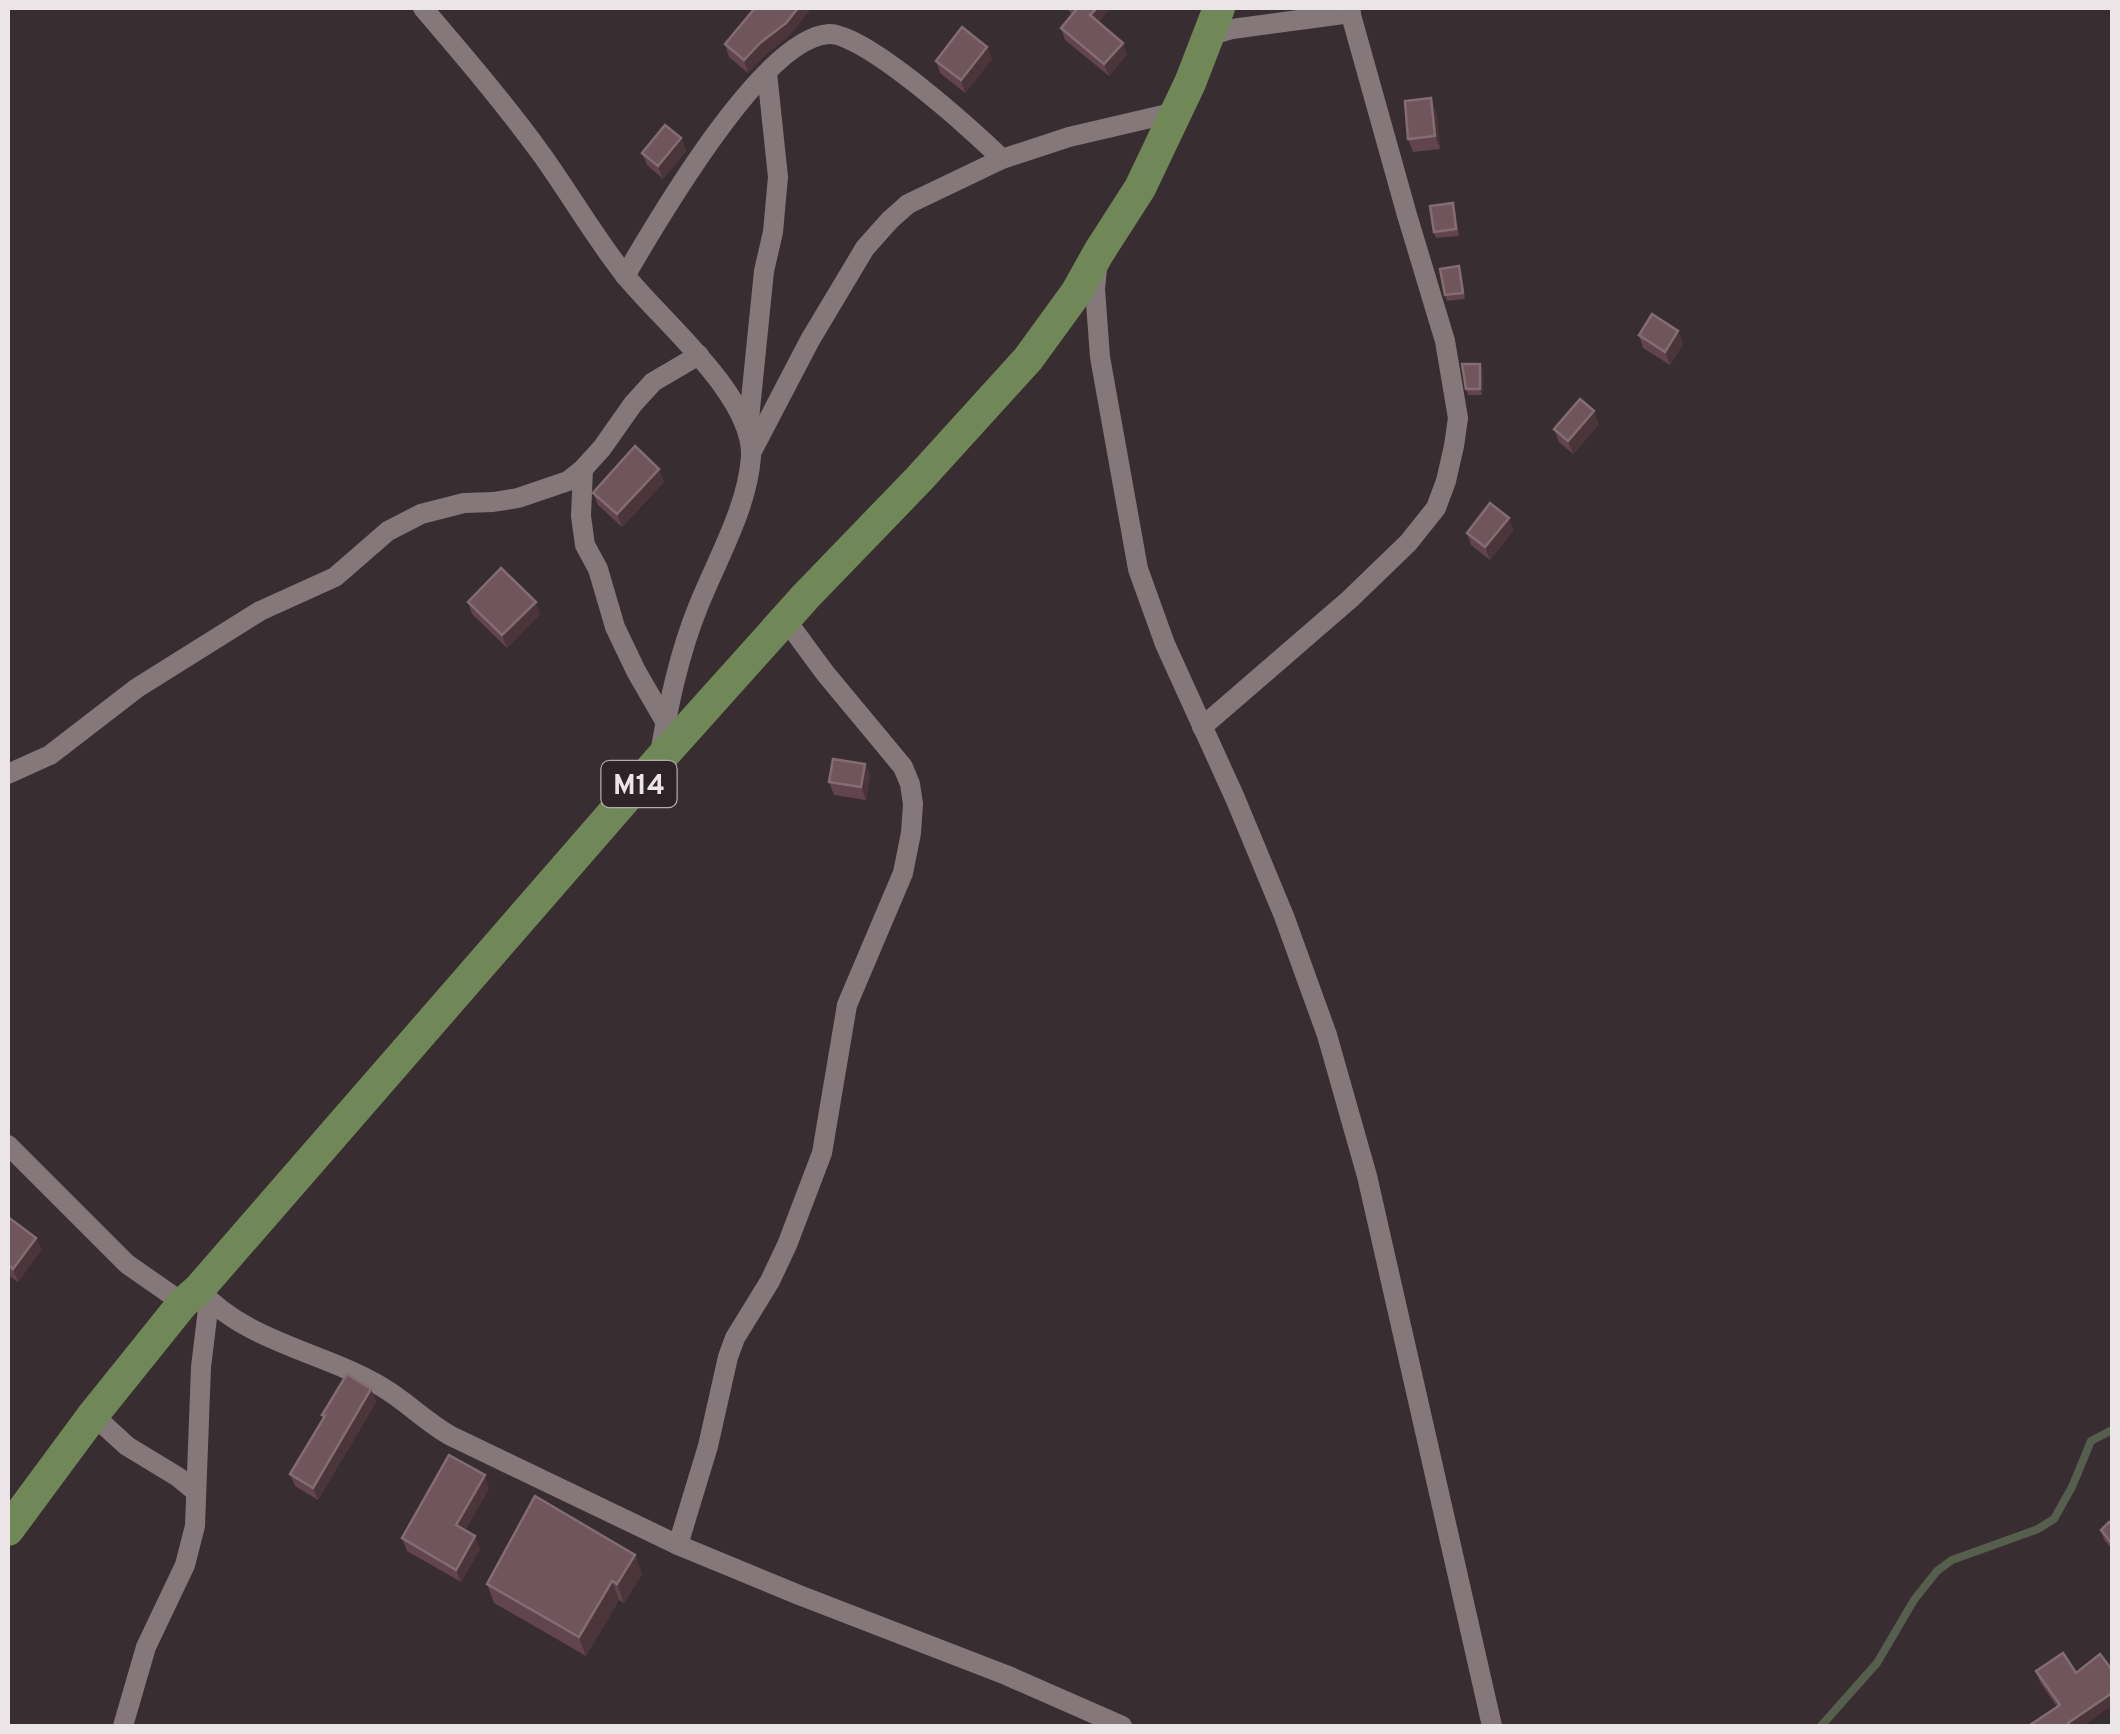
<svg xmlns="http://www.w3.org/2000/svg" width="2120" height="1734" viewBox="0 0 2120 1734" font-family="Overpass,sans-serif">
	<rect width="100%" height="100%" fill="#382d30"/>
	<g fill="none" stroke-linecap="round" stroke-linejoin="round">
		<polyline stroke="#565e4e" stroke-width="8" points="1821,1726 1877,1663 1914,1600 1937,1571 1952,1560 2038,1529 2054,1519 2072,1487 2091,1441 2112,1430"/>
		<g stroke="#84787b" stroke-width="20">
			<path d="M423,8C464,56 505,104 542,155C570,194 594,236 624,274C660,320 754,395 751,457C747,509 717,559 698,607C679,654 669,703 660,753"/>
			<polyline points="1209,36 1232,29 1351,13"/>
			<polyline points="1097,269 1095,289 1100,357 1138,569 1165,644 1235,798 1284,916 1327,1035 1367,1176 1492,1726"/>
			<path d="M625,276C657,221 764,37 829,34C865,33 975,132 1002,159"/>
			<polyline points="748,429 764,271 773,232 778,177 767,73"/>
			<polyline points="751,453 810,340 865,248 890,220 908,204 1002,159 1069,137 1176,112"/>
			<polyline points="583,469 581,516 585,545 598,569 615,627 636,671 666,723"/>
			<polyline points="1202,727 1350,599 1408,543 1436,508 1446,481 1454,446 1458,418 1445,341 1407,215 1349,8"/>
			<polyline points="8,774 50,755 137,688 260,611 335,577 388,531 421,514 464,503 493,502 518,498 568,481 583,469 602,448 633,404 653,382 699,355"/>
			<polyline points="8,1145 127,1264 183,1303"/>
			<path d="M199,1289C245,1342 324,1352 382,1387C406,1401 426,1422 451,1436L678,1545L799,1595L1006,1675L1122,1726"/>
			<polyline points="93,1415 127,1446 178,1477 195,1491"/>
			<polyline points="678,1545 708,1446 728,1357 735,1338 770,1281 787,1245 822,1153 847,1005 903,873 911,833 913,804 910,784 903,767 825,673 786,620"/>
			<polyline points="123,1726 146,1647 185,1565 195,1526 201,1367 209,1301"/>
		</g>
		<polyline stroke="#708858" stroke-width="32" points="8,1530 93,1415 183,1303 199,1289 659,760 806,596 919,479 1028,359 1076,293 1099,252 1140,188 1190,83 1219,8"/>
	</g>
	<g fill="#61444d">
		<polygon points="1067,8 1110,8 1099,22 1127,54 1109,76 1065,40 1061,28 1072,15"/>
		<polygon points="790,35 764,56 748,73 729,57 725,44"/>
		<polygon points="987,47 992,59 965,93 940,73 936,61"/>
		<polygon points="1436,111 1440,149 1413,152 1408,139"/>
		<polygon points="681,138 686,151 663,179 647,165 642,153"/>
		<polygon points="1455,210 1459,236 1436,238 1434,232"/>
		<polygon points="1461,273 1465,299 1447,301 1445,295"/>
		<polygon points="1678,331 1683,344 1670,365 1643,348 1639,335"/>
		<polygon points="1483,370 1482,395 1468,395 1466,389"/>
		<polygon points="1599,424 1573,454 1559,442 1554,429"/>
		<polygon points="664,482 622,527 598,505 593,493"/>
		<polygon points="1509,518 1513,531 1490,560 1471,545 1467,533"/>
		<polygon points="468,602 540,614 507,648 472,614"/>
		<polygon points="865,764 870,776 866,800 834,795 829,782"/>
		<polygon points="8,1217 36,1238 41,1250 18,1282 8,1275"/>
		<polygon points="371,1389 376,1402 318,1500 295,1486 290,1474 323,1419 322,1415"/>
		<polygon points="489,1488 465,1530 480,1549 461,1582 407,1551 402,1538"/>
		<polygon points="2112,1525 2112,1549 2104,1540 2101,1530"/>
		<polygon points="635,1555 642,1574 624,1603 619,1600 586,1656 494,1603 487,1584"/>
		<polygon points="2112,1670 2057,1707 2040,1682 2036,1671 2076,1673"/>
	</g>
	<g fill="#4b343a">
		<polygon points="798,8 812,8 790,35 764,56 748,73 744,60"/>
		<polygon points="1097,8 1110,8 1095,27 1090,15"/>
		<polygon points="1123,43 1127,54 1109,76 1104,64"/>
		<polygon points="987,47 992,59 965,93 961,80"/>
		<polygon points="1431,98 1436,111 1440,149 1435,136"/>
		<polygon points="681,138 686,151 663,179 658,166"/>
		<polygon points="1678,331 1683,344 1670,365 1665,352"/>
		<polygon points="1480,364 1483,370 1482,395 1480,389"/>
		<polygon points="1594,411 1599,424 1573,454 1568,441"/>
		<polygon points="659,469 664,482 622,527 617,514"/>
		<polygon points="1509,518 1513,531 1490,560 1485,547"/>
		<polygon points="536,602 540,614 507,648 502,635"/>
		<polygon points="865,764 870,776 866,800 861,787"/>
		<polygon points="36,1238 41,1250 18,1282 13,1269"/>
		<polygon points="371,1389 376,1402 318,1500 313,1488"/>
		<polygon points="485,1475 489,1488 461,1538 456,1525"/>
		<polygon points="475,1536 480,1549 461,1582 456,1570"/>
		<polygon points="635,1555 642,1574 624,1603 617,1584"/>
		<polygon points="612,1581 619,1600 586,1656 579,1637"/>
		<polygon points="2112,1693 2112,1706 2083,1726 2070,1726 2068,1723"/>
	</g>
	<g fill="#70555d" stroke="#846c73" stroke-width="2.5">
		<polygon points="755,8 798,8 786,23 760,43 744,60 725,44"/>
		<polygon points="1073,8 1097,8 1090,15 1123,43 1104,64 1061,28 1076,10"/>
		<polygon points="962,27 987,47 961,80 936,61"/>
		<polygon points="1431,98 1435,136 1408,139 1405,101"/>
		<polygon points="665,125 681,138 658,166 642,153"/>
		<polygon points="1453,203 1456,229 1434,232 1430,206"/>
		<polygon points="1459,266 1463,293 1445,295 1440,269"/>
		<polygon points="1652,314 1678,331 1665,352 1639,335"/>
		<polygon points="1462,364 1480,364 1480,389 1466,389"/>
		<polygon points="1580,399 1594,411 1568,441 1554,429"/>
		<polygon points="635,446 659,469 617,514 593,493"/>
		<polygon points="1490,503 1509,518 1485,547 1467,533"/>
		<polygon points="501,568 536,602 502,635 468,602"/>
		<polygon points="833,759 865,764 861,787 829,782"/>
		<polygon points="8,1217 36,1238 13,1269 8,1265"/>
		<polygon points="347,1374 371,1389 313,1488 290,1474 325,1416 322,1415"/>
		<polygon points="449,1455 485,1475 456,1525 475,1536 456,1570 402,1538"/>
		<polygon points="535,1496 635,1555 617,1584 612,1581 579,1637 487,1584"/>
		<polygon points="2109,1522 2112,1525 2112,1544 2101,1530"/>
		<polygon points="2063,1653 2076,1673 2100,1654 2112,1670 2112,1693 2068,1723 2071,1726 2031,1726 2030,1725 2060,1705 2036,1671"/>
	</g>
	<g text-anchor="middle" stroke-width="9" stroke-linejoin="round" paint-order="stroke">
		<rect fill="#2e2326" stroke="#b3abad" stroke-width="2.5" x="601.5" y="761" width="75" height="46" rx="8"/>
		<g font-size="28" font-weight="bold" fill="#ece5e7">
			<text x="639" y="794">M14</text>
		</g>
	</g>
	<rect width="2120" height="1734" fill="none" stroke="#ece5e7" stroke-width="20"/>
</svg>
